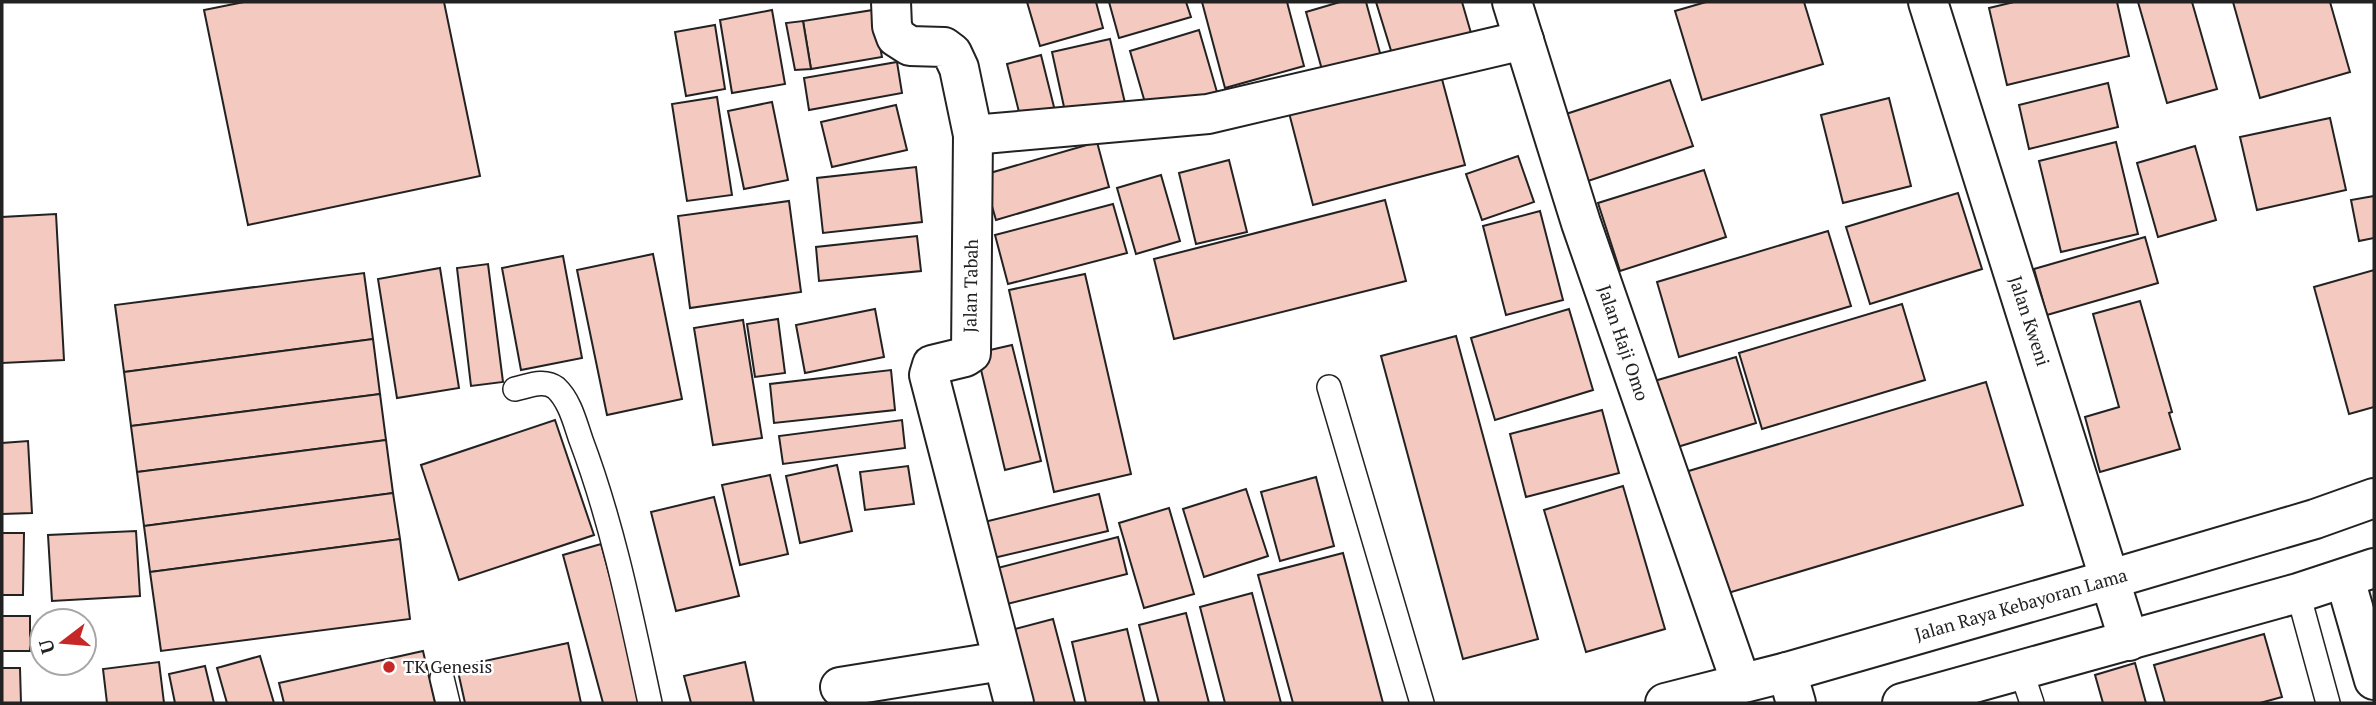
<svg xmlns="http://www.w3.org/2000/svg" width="2376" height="705" viewBox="0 0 2376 705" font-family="'PT Serif',serif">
	<rect width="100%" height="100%" fill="#fff"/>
	<g fill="#f3c9c0" stroke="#222" stroke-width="2">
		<polygon points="244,2 444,2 480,176 248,225 204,10"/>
		<polygon points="1027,2 1096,2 1103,28 1040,46"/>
		<polygon points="1109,2 1186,2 1191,17 1119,38"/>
		<polygon points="1202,2 1287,2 1304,66 1225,88"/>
		<polygon points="1340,2 1366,2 1382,60 1324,77 1306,12"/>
		<polygon points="1376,2 1462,2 1471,33 1393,57"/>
		<polygon points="1706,2 1804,2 1823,64 1702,100 1675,11"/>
		<polygon points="2014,2 2117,2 2129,56 2007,85 1989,8"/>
		<polygon points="2138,2 2192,2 2217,89 2167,103"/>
		<polygon points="2233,2 2330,2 2350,72 2260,98"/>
		<polygon points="772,10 785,84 732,93 720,20"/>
		<polygon points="873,10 882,57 811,69 803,21"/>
		<polygon points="803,21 811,69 795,70 786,23"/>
		<polygon points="715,25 725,89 686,96 675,32"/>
		<polygon points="1199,30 1217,92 1148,113 1130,51"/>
		<polygon points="1110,39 1125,103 1066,116 1052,52"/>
		<polygon points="1041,55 1056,115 1022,124 1007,64"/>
		<polygon points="897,62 902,93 809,110 804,78"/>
		<polygon points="1439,68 1465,165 1313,205 1288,109"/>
		<polygon points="1670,80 1693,146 1585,182 1563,115"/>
		<polygon points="2108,83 2118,127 2029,149 2019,105"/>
		<polygon points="717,97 732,195 687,201 672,104"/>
		<polygon points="1889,98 1911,186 1843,203 1821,115"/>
		<polygon points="772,102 788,180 744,189 728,111"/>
		<polygon points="896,105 907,150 832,167 821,122"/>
		<polygon points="2330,118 2346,190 2257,210 2240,137"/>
		<polygon points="1097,142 1109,187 996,220 983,175"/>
		<polygon points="2116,142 2138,234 2061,252 2039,161"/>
		<polygon points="2195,146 2216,220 2158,237 2137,163"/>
		<polygon points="1518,156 1534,202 1482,220 1466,174"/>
		<polygon points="1229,160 1247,232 1196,244 1179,173"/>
		<polygon points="916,167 922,222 823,233 817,178"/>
		<polygon points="1704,170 1726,237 1620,271 1598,203"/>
		<polygon points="1161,175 1180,241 1136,254 1117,188"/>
		<polygon points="1958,193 1982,269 1870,304 1846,227"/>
		<polygon points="2374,196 2374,238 2359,241 2351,200"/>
		<polygon points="1385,200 1406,281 1174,339 1154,259"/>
		<polygon points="789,201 801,292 690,308 678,216"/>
		<polygon points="1113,204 1127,253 1008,284 995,235"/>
		<polygon points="1540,211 1563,300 1506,315 1483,226"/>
		<polygon points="56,214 64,360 2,363 2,217"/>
		<polygon points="1828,231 1851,306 1679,357 1657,282"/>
		<polygon points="917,236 921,271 819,281 816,247"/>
		<polygon points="2145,237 2158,283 2047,315 2034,269"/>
		<polygon points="653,254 682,399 607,415 577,270"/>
		<polygon points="563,256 582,358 521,370 502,268"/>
		<polygon points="488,264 503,382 471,386 457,268"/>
		<polygon points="440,268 459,388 397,398 378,279"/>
		<polygon points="2374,270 2374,407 2349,414 2314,287"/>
		<polygon points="364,273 373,339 124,372 115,305"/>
		<polygon points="1085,274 1131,474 1054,492 1009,290"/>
		<polygon points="2140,301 2172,412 2169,413 2180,449 2100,472 2085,417 2119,407 2093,314"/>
		<polygon points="1902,304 1925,380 1762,429 1739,353"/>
		<polygon points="875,309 884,357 805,373 796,325"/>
		<polygon points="1569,309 1593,390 1495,420 1471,338"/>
		<polygon points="778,319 785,373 755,377 747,324"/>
		<polygon points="743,320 762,438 713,445 694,328"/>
		<polygon points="1456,336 1538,639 1463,659 1381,356"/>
		<polygon points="373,339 380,394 131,426 124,372"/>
		<polygon points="1012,345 1041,461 1005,470 977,353"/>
		<polygon points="1736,357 1756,423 1671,449 1651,382"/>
		<polygon points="891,370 895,410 774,423 770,384"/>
		<polygon points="1986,382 2023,505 1718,596 1682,473"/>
		<polygon points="380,394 386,440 137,472 131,426"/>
		<polygon points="1602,410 1619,473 1526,497 1510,434"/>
		<polygon points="555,420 594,535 459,580 421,465"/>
		<polygon points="902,420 905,448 783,464 779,436"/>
		<polygon points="386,440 393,493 144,526 137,472"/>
		<polygon points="28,441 32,513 2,514 2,443"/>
		<polygon points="837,465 852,531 800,543 786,476"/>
		<polygon points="908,466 914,504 865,510 860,472"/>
		<polygon points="770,475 788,554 740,565 722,485"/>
		<polygon points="1316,477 1334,546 1280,561 1261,492"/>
		<polygon points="1623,486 1665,629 1586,652 1544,510"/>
		<polygon points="1246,489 1268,556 1204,577 1183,509"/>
		<polygon points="393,493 400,539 150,572 144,526"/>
		<polygon points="1099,494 1108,531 985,560 976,524"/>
		<polygon points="714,497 739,596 676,611 651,512"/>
		<polygon points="1169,508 1194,594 1144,608 1119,523"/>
		<polygon points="136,531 140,596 52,601 48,535"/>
		<polygon points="2,533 24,533 23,595 2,595"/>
		<polygon points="1118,537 1127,574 995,607 986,571"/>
		<polygon points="400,539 410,619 161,651 150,572"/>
		<polygon points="601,544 644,703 603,703 563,555"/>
		<polygon points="1343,553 1383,703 1293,703 1258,575"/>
		<polygon points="1252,593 1281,703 1225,703 1200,607"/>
		<polygon points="1186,613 1209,703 1159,703 1139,625"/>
		<rect x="2" y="616" width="28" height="35"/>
		<polygon points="1053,619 1075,703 1031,703 1011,630"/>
		<polygon points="1127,629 1145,703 1086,703 1072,642"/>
		<polygon points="2264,634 2282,697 2260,703 2165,703 2154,665"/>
		<polygon points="568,643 581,703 465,703 457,667"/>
		<polygon points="423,651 435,703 284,703 279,683"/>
		<polygon points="260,656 274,703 227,703 217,668"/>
		<polygon points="159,662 164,703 107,703 103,669"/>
		<polygon points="745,662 754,703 691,703 684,676"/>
		<polygon points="2135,663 2146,703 2103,703 2095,675"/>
		<polygon points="205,666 214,703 175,703 169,674"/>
		<polygon points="2,668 20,668 21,703 2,703"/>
	</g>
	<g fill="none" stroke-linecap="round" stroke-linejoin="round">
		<defs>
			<g id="lane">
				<polyline points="1329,387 1422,703"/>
				<path d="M515,389C529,386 544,379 556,388C570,401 575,423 581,440C613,525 631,615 650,703"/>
				<polyline points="2298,593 2328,703"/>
				<polyline points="2021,670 2032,703"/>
				<polyline points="442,678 448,703"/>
			</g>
			<g id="street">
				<polyline points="891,2 892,26 896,37 910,46 944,47 952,53 959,68 973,135 971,353 965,357 932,365 929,375 1014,703"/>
				<polyline points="1512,2 1581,223 1741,683"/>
				<polyline points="1928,2 2129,641"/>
				<polyline points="973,135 1208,114 1524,40"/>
				<polyline points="2345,579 2374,680"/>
				<polyline points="1787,672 1796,703"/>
				<polyline points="840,687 1002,661"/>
			</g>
			<g id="primary">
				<polyline points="1665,703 1787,672 2111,579 2315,519 2374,498"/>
				<polyline points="1902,703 2298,593 2374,568"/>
			</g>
		</defs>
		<use href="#lane" stroke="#222" stroke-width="26"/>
		<use href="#street" stroke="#222" stroke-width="42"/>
		<use href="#primary" stroke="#222" stroke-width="42"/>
		<use href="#lane" stroke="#fff" stroke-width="23"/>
		<use href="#street" stroke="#fff" stroke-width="38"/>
		<use href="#primary" stroke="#fff" stroke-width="38"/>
	</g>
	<circle fill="#c62828" stroke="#fff" stroke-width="2.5" cx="389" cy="667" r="7"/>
	<g text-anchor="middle" stroke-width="5" stroke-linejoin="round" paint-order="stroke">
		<g font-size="18" fill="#222" stroke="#fff">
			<text transform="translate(971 286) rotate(-89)" y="6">Jalan Tabah</text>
			<text transform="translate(2029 321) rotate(72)" y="6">Jalan Kweni</text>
			<text transform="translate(1623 343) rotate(71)" y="6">Jalan Haji Omo</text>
			<text transform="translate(2021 605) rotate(-16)" y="6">Jalan Raya Kebayoran Lama</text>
		</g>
		<g font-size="18" fill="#222" stroke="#fff" text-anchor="start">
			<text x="403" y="673">TK Genesis</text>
		</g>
	</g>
	<rect width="2376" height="705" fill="none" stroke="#222222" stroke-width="7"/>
	<g transform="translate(63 642) rotate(254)"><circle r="33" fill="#ffffff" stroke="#a7a7a7" stroke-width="2"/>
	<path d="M0-5L12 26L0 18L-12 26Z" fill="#c62828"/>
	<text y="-10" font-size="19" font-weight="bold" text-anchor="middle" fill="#222222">U</text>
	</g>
</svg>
